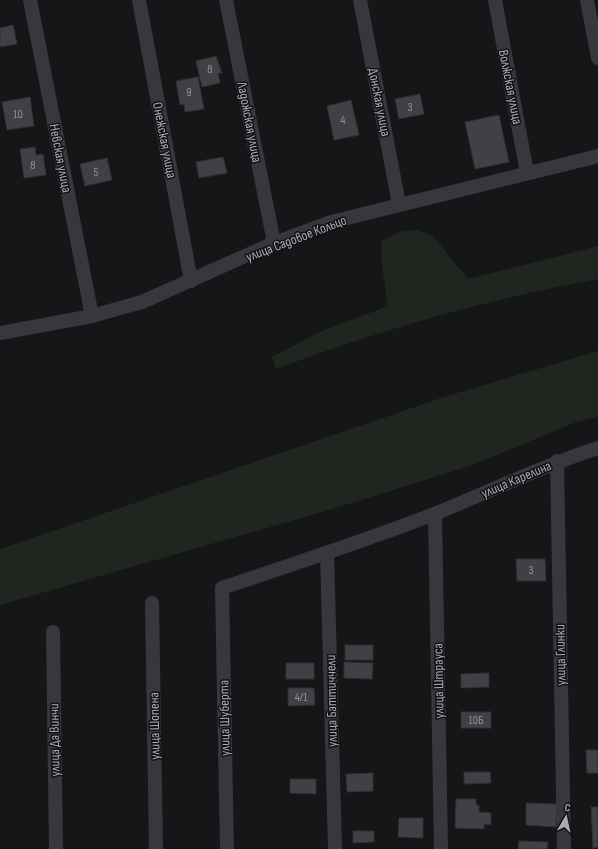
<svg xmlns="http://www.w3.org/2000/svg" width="598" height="849" viewBox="0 0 598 849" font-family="'Sofia Sans Condensed',sans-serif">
	<rect width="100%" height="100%" fill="#161618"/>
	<g fill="#1e261f">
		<path d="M417,230L433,236L468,279L598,246V279C489,299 380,330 276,369L272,357L322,331L388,306L381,260L382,241L401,231Z"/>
		<polygon points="598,351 598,416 574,423 470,466 329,510 0,605 0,549 447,396"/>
	</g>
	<g fill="#404145" stroke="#303034">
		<polygon points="13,25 17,44 0,47 0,28"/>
		<polygon points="216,56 222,73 218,73 220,83 202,87 196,61"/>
		<polygon points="198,77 204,109 185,112 184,104 180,105 176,81"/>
		<polygon points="420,94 424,114 399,119 395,99"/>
		<polygon points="30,97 34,126 7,130 2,102"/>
		<polygon points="351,100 359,135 334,140 327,106"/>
		<polygon points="499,115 509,162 475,169 465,122"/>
		<polygon points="35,147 36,155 43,154 46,175 24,178 20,149"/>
		<polygon points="223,157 227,173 199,178 196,162"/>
		<polygon points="107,158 112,180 85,186 80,164"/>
		<polygon points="516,559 545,559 546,581 517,581"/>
		<rect x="345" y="645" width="28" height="15"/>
		<polygon points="344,662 373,663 372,679 344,678"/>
		<rect x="286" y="663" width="28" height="16"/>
		<polygon points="489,673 489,687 461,688 461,674"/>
		<polygon points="288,688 314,688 315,705 288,706"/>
		<rect x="461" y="712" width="30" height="16"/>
		<polygon points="586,750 598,750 598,773 587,773"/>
		<polygon points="464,772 490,772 491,783 464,784"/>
		<polygon points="373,773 373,791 347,792 346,774"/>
		<polygon points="290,779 316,779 316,794 290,793"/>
		<polygon points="456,799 476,799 476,805 479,805 479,812 491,813 491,825 484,824 484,829 455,828"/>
		<polygon points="526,803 557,804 556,827 526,825"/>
		<polygon points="591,807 598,807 598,847 593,848"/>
		<polygon points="399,818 423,818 423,838 398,837"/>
		<polygon points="353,831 374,831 374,842 353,843"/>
		<polygon points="519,841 548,842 547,849 518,849"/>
	</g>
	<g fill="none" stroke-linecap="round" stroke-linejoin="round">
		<g stroke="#37383d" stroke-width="14">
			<polyline points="30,0 92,316"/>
			<polyline points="139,0 191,281"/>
			<polyline points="226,0 274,243"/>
			<polyline points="360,0 399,204"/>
			<polyline points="495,0 527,173"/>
			<polyline points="587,0 598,58"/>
			<polyline points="0,333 92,316 142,302 274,243 331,222 598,156"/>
			<polyline points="557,461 564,849"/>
			<polyline points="435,514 441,849"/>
			<polyline points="327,553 335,849"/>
			<polyline points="152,603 156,849"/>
			<polyline points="53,632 56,849"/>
			<path d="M227,849L222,588C293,564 365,541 434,514C489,492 542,466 598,448"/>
		</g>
	</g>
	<g text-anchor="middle" stroke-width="3" stroke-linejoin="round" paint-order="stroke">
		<g font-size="12" fill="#8e929b">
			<text x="210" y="73">8</text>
			<text x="189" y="96">9</text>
			<text x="410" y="111">3</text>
			<text x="18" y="118">10</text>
			<text x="343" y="124">4</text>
			<text x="33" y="169">8</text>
			<text x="96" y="176">5</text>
			<text x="531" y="574">3</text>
			<text x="301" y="701">4/1</text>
			<text x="476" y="724">10Б</text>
		</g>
		<g font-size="14" fill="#a8adb8" stroke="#111113">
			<text transform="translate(511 87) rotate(79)" y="5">Волжская улица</text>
			<text transform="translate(380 102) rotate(79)" y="5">Донская улица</text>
			<text transform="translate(250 122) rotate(79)" y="5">Ладожская улица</text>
			<text transform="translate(165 140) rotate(79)" y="5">Онежская улица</text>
			<text transform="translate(61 158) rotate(79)" y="5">Невская улица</text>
			<text transform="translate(296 238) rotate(-21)" y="5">улица Садовое Кольцо</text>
			<text transform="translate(516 479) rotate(-23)" y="5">улица Карелина</text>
			<text transform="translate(560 655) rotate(-91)" y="5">улица Глинки</text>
			<text transform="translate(438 681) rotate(-91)" y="5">улица Штрауса</text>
			<text transform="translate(331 701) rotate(-91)" y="5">улица Баттиччели</text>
			<text transform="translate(224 718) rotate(-91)" y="5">улица Шуберта</text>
			<text transform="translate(154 726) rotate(-91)" y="5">улица Шопена</text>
			<text transform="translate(54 740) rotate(-91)" y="5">улица Да Винчи</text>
		</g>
	</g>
	<g transform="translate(566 817) rotate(9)" stroke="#111113" stroke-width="3" paint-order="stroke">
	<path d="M0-3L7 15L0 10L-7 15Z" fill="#a8adb8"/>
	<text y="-6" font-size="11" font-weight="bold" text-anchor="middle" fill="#a8adb8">С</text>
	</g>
</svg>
